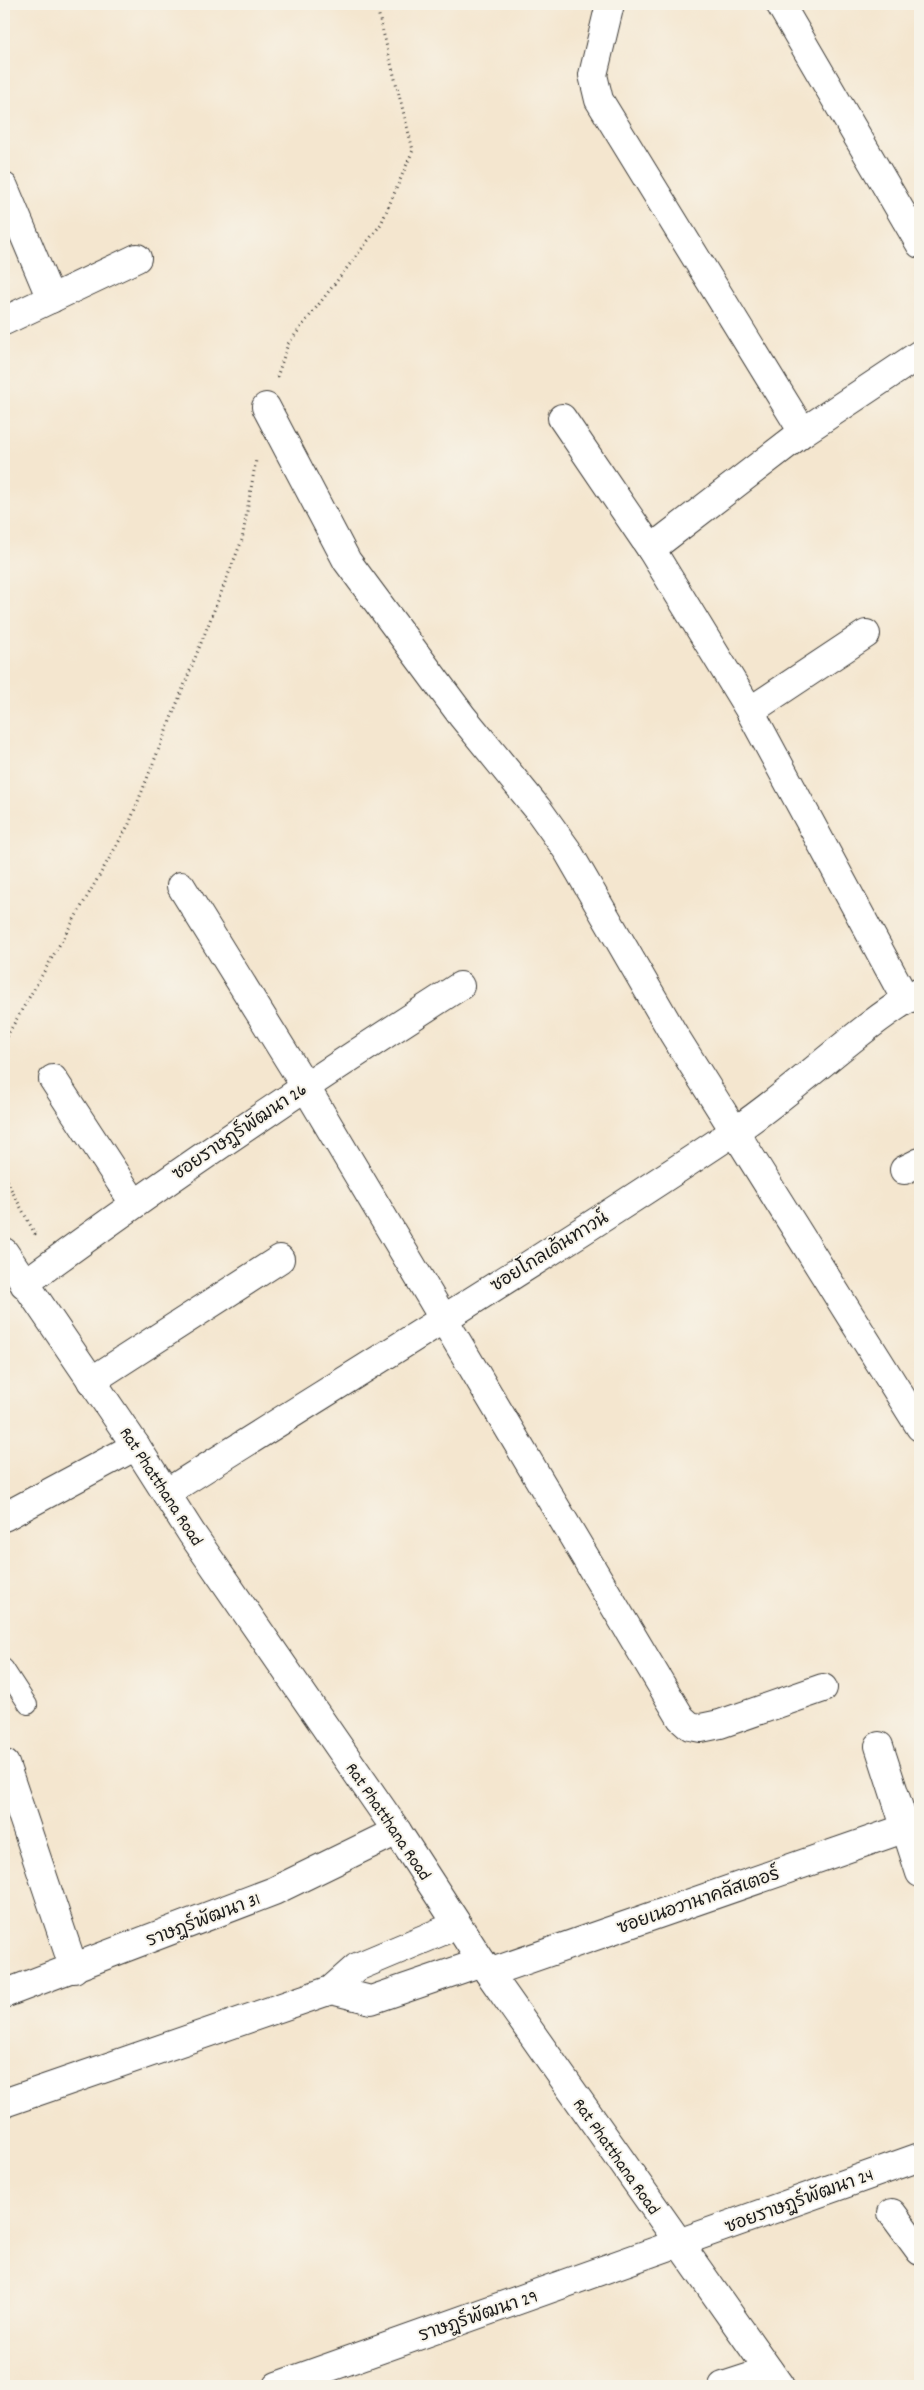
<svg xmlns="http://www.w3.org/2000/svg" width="924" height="2390" viewBox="0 0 924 2390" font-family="Dekko,'Playpen Sans Thai',sans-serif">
	<rect width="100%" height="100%" fill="#f7f3e8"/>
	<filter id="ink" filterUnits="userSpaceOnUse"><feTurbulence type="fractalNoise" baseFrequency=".02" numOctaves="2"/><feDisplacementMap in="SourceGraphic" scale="10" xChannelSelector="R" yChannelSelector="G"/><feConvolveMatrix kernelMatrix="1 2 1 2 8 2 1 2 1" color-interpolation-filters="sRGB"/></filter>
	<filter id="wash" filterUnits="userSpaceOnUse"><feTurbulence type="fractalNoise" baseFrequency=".0096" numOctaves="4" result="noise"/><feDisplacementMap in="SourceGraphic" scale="20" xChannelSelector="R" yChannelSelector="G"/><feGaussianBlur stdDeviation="1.12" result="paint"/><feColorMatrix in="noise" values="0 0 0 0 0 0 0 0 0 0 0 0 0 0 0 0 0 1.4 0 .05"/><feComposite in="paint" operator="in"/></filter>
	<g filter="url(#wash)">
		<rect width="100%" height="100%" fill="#f4e6cf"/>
	</g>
	<g filter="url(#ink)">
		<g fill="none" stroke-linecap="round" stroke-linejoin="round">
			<defs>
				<polyline id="lane" points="4,1668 28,1705"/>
				<g id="street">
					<polyline points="610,4 593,75 599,100 803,432"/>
					<polyline points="780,4 920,244"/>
					<polyline points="4,187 51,299"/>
					<polyline points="4,321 137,258"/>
					<polyline points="266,407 347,561 462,716 537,808 567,850 673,1033 920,1427"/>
					<polyline points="562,418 651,549 750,711 906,1000"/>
					<polyline points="651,549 803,432 920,354"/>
					<polyline points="750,711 866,634"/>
					<polyline points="181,886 305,1086 681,1718 690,1726 701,1728 720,1724 823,1688"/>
					<polyline points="53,1079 134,1203"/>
					<polyline points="904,1170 920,1162"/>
					<path d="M24,1284C166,1179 312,1081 460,986"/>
					<polyline points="91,1381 280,1259"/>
					<path d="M166,1493C356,1373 548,1256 735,1131C799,1088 853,1031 920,991"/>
					<polyline points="4,1517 136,1446"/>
					<polyline points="879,1746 920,1873"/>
					<polyline points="5,1764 74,1969"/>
					<polyline points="489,1973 906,1828"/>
					<polyline points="331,1990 371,2000 482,1962"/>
					<polyline points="4,1994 274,1891 397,1831"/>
					<polyline points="4,2103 331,1990 357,1967 457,1925"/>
					<polyline points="892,2213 920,2251"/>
					<polyline points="277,2386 920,2157"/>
					<polyline points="723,2386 769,2371"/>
				</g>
				<polyline id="secondary" points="4,1252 136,1446 192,1534 397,1831 489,1973 780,2386"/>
			</defs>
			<use href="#lane" stroke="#3c3a37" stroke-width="20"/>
			<use href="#street" stroke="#3c3a37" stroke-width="30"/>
			<use href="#secondary" stroke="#3c3a37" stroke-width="30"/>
			<g stroke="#3c3a37" stroke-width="3" stroke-dasharray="1 4" stroke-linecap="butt">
				<polyline points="277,377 288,344 381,224 413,150 376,4"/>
				<polyline points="4,1041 129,824 242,540 256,460"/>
				<polyline points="4,1176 35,1234 32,1236"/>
			</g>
			<use href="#lane" stroke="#fff" stroke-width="18"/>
			<use href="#street" stroke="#fff" stroke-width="28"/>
			<use href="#secondary" stroke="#fff" stroke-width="28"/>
		</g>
	</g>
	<g text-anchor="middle" stroke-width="4" stroke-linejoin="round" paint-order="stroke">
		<g font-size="18" fill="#1c1c1c" stroke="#f7f3e8">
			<text transform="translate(239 1131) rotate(-34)" y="6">ซอยราษฎร์พัฒนา 26</text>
			<text transform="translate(549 1251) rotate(-32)" y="6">ซอยโกลเด้นทาวน์</text>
			<text transform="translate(162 1486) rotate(57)" y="6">Rat Phatthana Road</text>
			<text transform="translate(389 1821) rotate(56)" y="6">Rat Phatthana Road</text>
			<text transform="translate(698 1900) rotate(-19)" y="6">ซอยเนอวานาคลัสเตอร์</text>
			<text transform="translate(203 1919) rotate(-21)" y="6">ราษฎร์พัฒนา 31</text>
			<text transform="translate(617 2156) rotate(55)" y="6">Rat Phatthana Road</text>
			<text transform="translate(799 2200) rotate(-20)" y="6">ซอยราษฎร์พัฒนา 24</text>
			<text transform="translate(478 2315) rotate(-19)" y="6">ราษฎร์พัฒนา 29</text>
		</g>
	</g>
	<rect width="924" height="2390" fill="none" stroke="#f7f3e8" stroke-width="20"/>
</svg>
